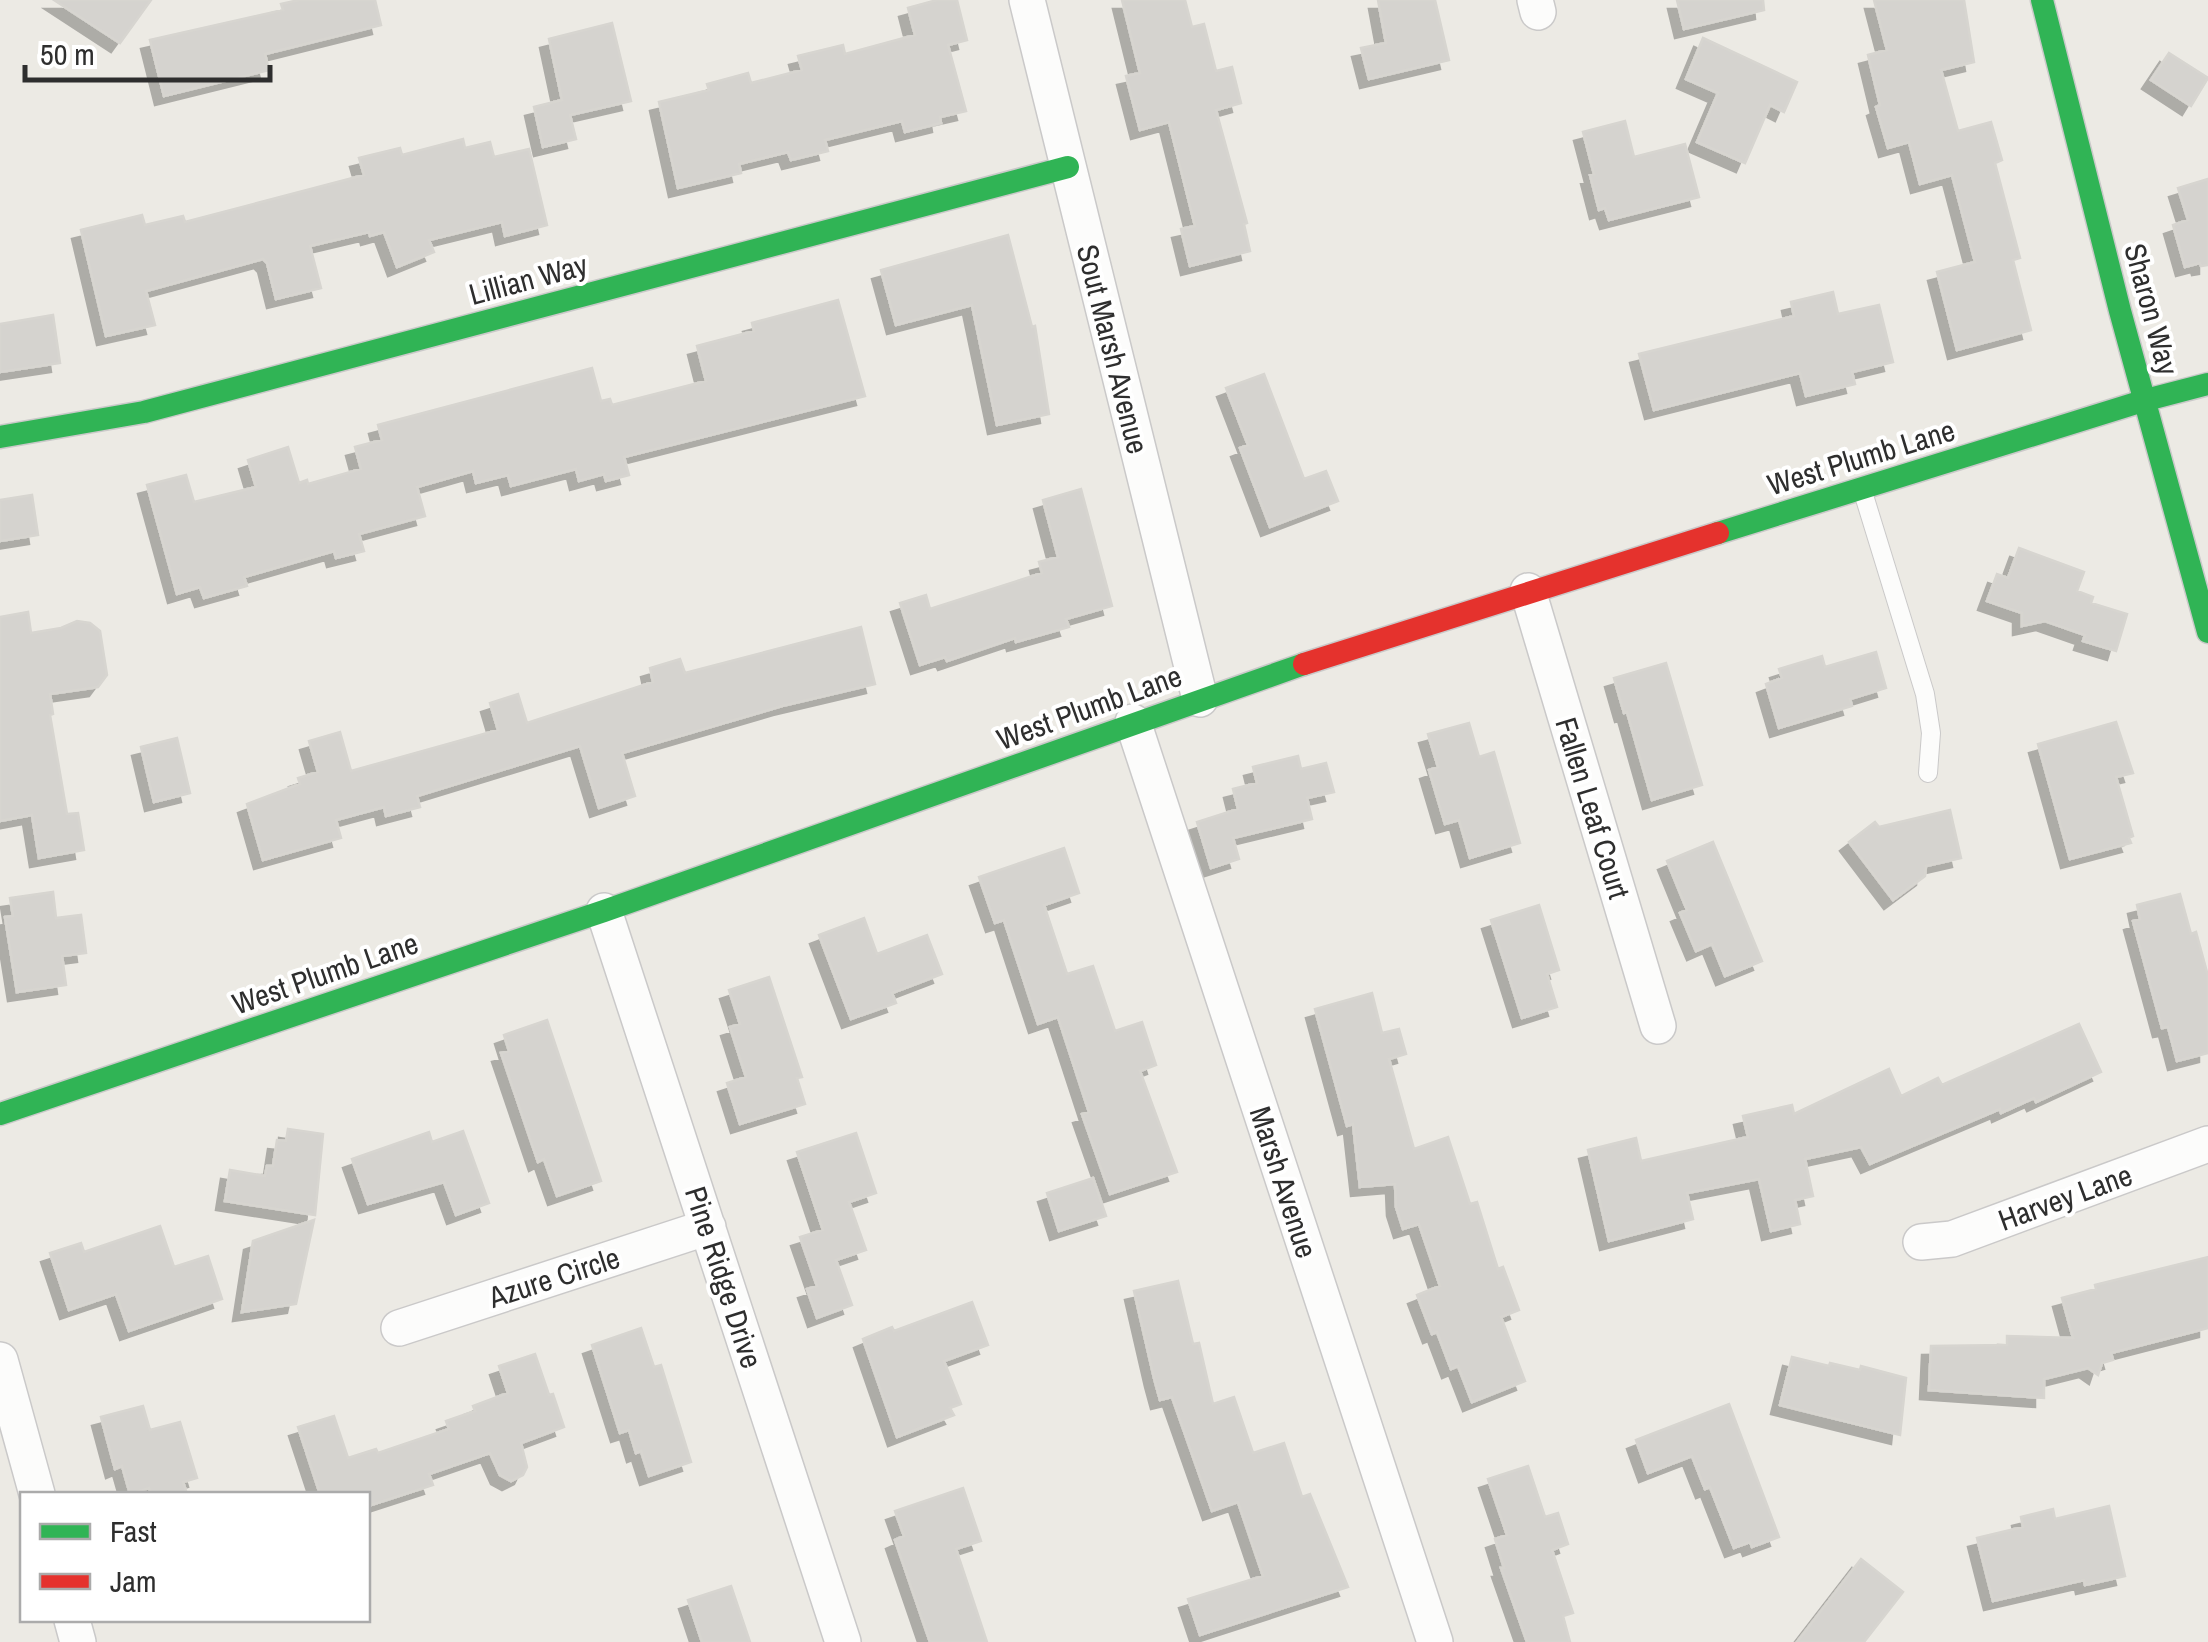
<svg xmlns="http://www.w3.org/2000/svg" width="2208" height="1642" font-family="'Archivo Narrow',sans-serif">
<style>
.building{fill:#d5d3cf;stroke:#d7d5d0;stroke-width:2.5;filter:url(#shadow)}
.lines{fill:none;stroke-linecap:round;stroke-linejoin:round}
.lane-casing{stroke:#cac9c9;stroke-width:20}
.street-casing{stroke:#cac9c9;stroke-width:38}
.fast-casing{stroke:#cac9c9;stroke-width:25}
.jam-casing{stroke:#cac9c9;stroke-width:25}
.lane{stroke:#fcfcfb;stroke-width:18}
.street{stroke:#fcfcfb;stroke-width:35}
.fast{stroke:#30b455;stroke-width:22}
.jam{stroke:#e5322d;stroke-width:22}
.labels{text-anchor:middle;dominant-baseline:central;stroke-width:8;stroke-linejoin:round;paint-order:stroke}
.street-label{font-size:30px;fill:#2e2e2e;stroke:#fff}
</style>
<defs>
<filter id="shadow"><feDropShadow dx="-9" dy="9" stdDeviation="0" flood-color="#0004"/></filter>
</defs>
<rect width="100%" height="100%" fill="#eceae4"/>
<!-- building -->
<path class="building" d="M54,0H151L120,43Z
M299,0H375L381,25L265,54L269,70L164,96L150,40L283,10L281,4Z
M937,0H957L967,40L948,45L966,111L940,117L941,123L905,132L902,121L825,140L828,151L791,160L788,152L739,164L741,173L678,188L659,102L709,90L707,84L748,73L751,83L802,70L798,56L843,45L845,54L915,35L908,8Z
M1122,0H1185L1192,27L1204,24L1216,71L1232,67L1241,103L1216,110L1247,223L1244,224L1250,251L1190,266L1181,229L1195,226L1169,122L1140,130L1126,76L1140,73Z
M1378,0H1435L1449,60L1369,79L1361,48L1386,43Z
M1677,0H1763L1764,10L1684,29Z
M1874,0H1964L1974,62L1941,70L1958,131L1991,122L2002,160L1995,163L2020,258L2013,260L2031,330L1957,350L1937,272L1975,262L1952,175L1920,184L1909,142L1888,148L1876,107L1880,105L1868,55L1887,50Z
M612,23L631,101L570,115L576,139L543,147L534,107L562,100L549,39Z
M1703,38L1797,82L1784,112L1770,105L1745,163L1697,142L1718,93L1686,79Z
M2169,53L2208,78L2191,106L2151,80Z
M1625,121L1634,157L1685,144L1699,197L1609,220L1605,208L1599,210L1590,175L1594,174L1583,132Z
M463,139L465,148L490,142L494,157L529,149L547,225L505,236L502,222L429,240L434,252L397,267L384,232L370,236L369,232L310,246L321,288L276,299L267,263L263,259L146,291L155,325L106,336L81,230L142,215L145,225L183,216L185,222L364,175L359,158L400,148L402,155Z
M2208,179V265L2201,266L2200,263L2185,267L2173,225L2188,220L2178,188Z
M1008,235L1032,327L1035,326L1049,414L997,425L972,305L896,325L881,270Z
M1833,292L1838,314L1879,305L1893,362L1852,372L1855,384L1806,396L1800,373L1654,410L1639,354L1794,316L1791,302Z
M838,300L865,396L624,457L629,475L606,481L604,474L579,481L576,469L511,486L508,475L476,483L473,471L417,487L425,516L359,534L364,551L336,558L334,551L244,577L247,586L204,598L200,587L177,594L147,485L186,475L194,502L256,487L248,460L288,447L299,483L307,480L308,484L361,469L355,447L382,440L378,425L592,368L601,401L610,399L612,405L706,381L697,346L754,331L752,323Z
M53,315L60,363L0,372V324Z
M1264,374L1304,479L1326,471L1338,501L1270,527L1240,448L1248,445L1226,388Z
M1081,489L1112,606L1066,619L1069,627L1016,642L1015,638L947,661L945,657L920,665L900,603L926,595L930,609L1042,573L1039,562L1058,557L1043,500Z
M32,495L38,535L0,541V500Z
M2019,548L2084,572L2077,591L2093,597L2091,603L2127,614L2116,651L2083,641L2085,635L2045,621L2022,626V613L1987,601L1997,574L2008,578Z
M28,612L31,633L61,628L77,621L90,623L100,631L107,675L98,687L50,694L53,714L50,715L67,814L78,813L84,850L39,858L32,815L0,821V617Z
M861,627L875,684L782,706L622,753L635,796L599,808L580,746L417,796L420,807L386,816L384,807L336,820L341,838L263,860L247,804L300,784L298,778L318,772L309,741L340,732L351,771L498,730L490,703L518,694L527,723L653,682L650,668L680,659L685,673Z
M1876,652L1886,688L1850,699L1852,706L1779,728L1766,684L1782,678L1779,669L1822,656L1825,667Z
M1666,663L1702,785L1652,800L1627,712L1624,713L1614,678Z
M2116,722L2133,773L2116,777L2133,836L2129,838L2131,843L2070,859L2038,744Z
M1469,723L1479,757L1494,752L1520,843L1470,858L1459,820L1445,824L1429,770L1438,767L1428,734Z
M177,738L190,793L154,802L141,747Z
M1298,756L1301,769L1326,763L1334,792L1307,798L1312,819L1233,838L1239,859L1211,868L1197,822L1238,809L1233,789L1257,783L1253,767Z
M1950,810L1961,858L1926,866L1925,876L1893,900L1849,842L1875,822L1879,827Z
M1713,842L1762,961L1725,976L1712,944L1696,951L1680,913L1687,910L1667,861Z
M1064,848L1079,893L1044,905L1067,974L1093,966L1115,1031L1142,1022L1156,1065L1140,1071L1177,1172L1110,1194L1082,1114L1089,1112L1058,1017L1038,1024L1004,920L995,923L979,877Z
M53,892L56,918L81,915L86,953L62,956L66,985L17,992L5,917L13,916L10,898Z
M2180,894L2191,934L2196,932L2208,976V1053L2177,1061L2168,1027L2162,1028L2133,921L2140,919L2137,905Z
M1539,905L1559,970L1547,974L1557,1007L1522,1018L1491,920Z
M864,918L877,954L927,935L942,974L892,993L896,1003L851,1019L819,935Z
M769,977L802,1077L797,1078L805,1104L740,1124L727,1083L746,1077L730,1027L740,1024L729,990Z
M1372,993L1382,1033L1399,1029L1406,1054L1389,1059L1414,1149L1448,1137L1470,1204L1477,1202L1498,1269L1503,1267L1519,1310L1501,1317L1525,1381L1472,1402L1458,1366L1451,1369L1437,1332L1432,1334L1417,1295L1440,1286L1419,1224L1403,1229L1396,1207L1395,1184L1360,1187L1353,1124L1347,1126L1315,1009Z
M547,1020L601,1181L557,1196L544,1159L538,1162L501,1053L509,1051L504,1035Z
M2079,1024L2101,1072L2036,1102L2034,1098L2001,1113L2000,1109L1870,1164L1861,1147L1805,1159L1813,1196L1795,1200L1800,1224L1771,1231L1759,1179L1687,1193L1693,1219L1609,1241L1588,1150L1636,1138L1641,1161L1748,1137L1743,1116L1792,1105L1794,1114L1889,1069L1901,1096L1938,1078L1942,1085Z
M288,1129L323,1134L315,1215L225,1201L230,1170L265,1176L267,1166H273L277,1140L286,1141Z
M463,1131L489,1203L456,1215L444,1182L368,1204L352,1159L429,1132L432,1142Z
M856,1133L876,1193L849,1202L866,1250L836,1260L852,1305L817,1318L807,1289L817,1286L800,1237L823,1230L797,1152Z
M1093,1178L1106,1216L1059,1231L1047,1193Z
M314,1220L296,1304L242,1312L253,1241Z
M160,1226L174,1267L208,1256L222,1299L129,1331L116,1294L69,1310L50,1253L81,1243L84,1252Z
M2208,1257V1328L2111,1353L2113,1360L2102,1363L2098,1375L2088,1368L2044,1379V1398L1929,1390L1931,1346L2007,1345V1336L2073,1338L2062,1298L2096,1289L2095,1285Z
M1178,1281L1193,1344L1199,1343L1213,1404L1234,1397L1253,1453L1284,1443L1302,1497L1310,1494L1348,1587L1200,1635L1188,1599L1263,1576L1238,1502L1212,1511L1172,1397L1160,1400L1154,1378L1134,1291Z
M972,1302L988,1345L944,1361L961,1404L950,1408L954,1415L897,1437L863,1339L892,1327L894,1331Z
M641,1328L654,1367L661,1365L691,1462L649,1476L641,1451L636,1453L629,1430L620,1433L592,1345Z
M535,1354L549,1395L553,1394L564,1427L521,1443L527,1467L523,1475L511,1481L500,1475L490,1453L429,1474L433,1485L368,1506V1494H320L298,1427L334,1416L348,1458L376,1449L378,1453L449,1429L446,1421L475,1411L473,1406L508,1393L499,1366Z
M1792,1357L1829,1366L1830,1363L1860,1370L1861,1366L1906,1378L1900,1435L1780,1405Z
M1729,1404L1779,1537L1752,1547L1750,1542L1734,1548L1710,1487L1705,1489L1692,1456L1648,1473L1636,1440Z
M143,1406L150,1430L180,1422L197,1478L183,1482L187,1494H151L149,1488L130,1494L122,1466L115,1469L101,1417Z
M1528,1466L1545,1517L1558,1513L1568,1544L1552,1550L1573,1613L1563,1616L1570,1642H1527L1501,1568H1504L1495,1539L1507,1535L1488,1479Z
M963,1488L981,1541L956,1549L987,1642H930L895,1540L904,1536L895,1511Z
M2109,1506L2125,1576L2085,1585L2084,1580L1993,1601L1977,1538L2023,1527L2021,1517L2053,1509L2055,1519Z
M1861,1559L1903,1592L1864,1642H1797Z
M731,1586L750,1642H702L688,1600Z"/>
<g class="lines">
<defs>
<path id="lane" d="M1862,489L1925,694L1931,733L1928,773"/>
<path id="street" d="M1027,0L1200,699
M1535,0L1538,12
M1528,591L1658,1026
M1133,722L1435,1642
M604,911L843,1642
M1921,1242L1952,1239L2208,1144
M399,1328L708,1227
M0,1360L37,1494
M72,1620L78,1642"/>
<path id="fast" d="M2042,0L2120,311L2208,632
M0,437L144,412L1068,167
M1718,533L2146,400L2208,384
M0,1114L604,911L1304,664"/>
<path id="jam" d="M1304,664L1718,533"/>
</defs>
<!-- lane casing -->
<use href="#lane" class="lane-casing"/>
<!-- street casing -->
<use href="#street" class="street-casing"/>
<!-- fast casing -->
<use href="#fast" class="fast-casing"/>
<!-- jam casing -->
<use href="#jam" class="jam-casing"/>
<!-- lane -->
<use href="#lane" class="lane"/>
<!-- street -->
<use href="#street" class="street"/>
<!-- fast -->
<use href="#fast" class="fast"/>
<!-- jam -->
<use href="#jam" class="jam"/>
</g>
<g class="labels">
<!-- street labels -->
<g class="street-label">
<text transform="translate(528 279) rotate(-15)">Lillian Way</text>
<text transform="translate(2152 309) rotate(75)">Sharon Way</text>
<text transform="translate(1113 349) rotate(76)">Sout Marsh Avenue</text>
<text transform="translate(1861 457) rotate(-17)">West Plumb Lane</text>
<text transform="translate(1089 707) rotate(-20)">West Plumb Lane</text>
<text transform="translate(1593 808) rotate(73)">Fallen Leaf Court</text>
<text transform="translate(325 973) rotate(-19)">West Plumb Lane</text>
<text transform="translate(1284 1182) rotate(72)">Marsh Avenue</text>
<text transform="translate(2065 1197) rotate(-20)">Harvey Lane</text>
<text transform="translate(554 1277) rotate(-18)">Azure Circle</text>
<text transform="translate(724 1277) rotate(72)">Pine Ridge Drive</text>
</g>
</g>
<!-- legend -->
<rect x="20" y="1492" width="350" height="130" fill="#ffffff" stroke="#ababab" stroke-width="2.5"/>
<rect x="40" y="1524" width="50" height="15" fill="#30b455" stroke="#ababab" stroke-width="2.5"/>
<text x="110" y="1542" font-size="30" fill="#2e2e2e">Fast</text>
<rect x="40" y="1574" width="50" height="15" fill="#e5322d" stroke="#ababab" stroke-width="2.5"/>
<text x="110" y="1592" font-size="30" fill="#2e2e2e">Jam</text>
<!-- scale -->
<path d="M25 65v15h245v-15" fill="none" stroke="#2e2e2e" stroke-width="5"/>
<text x="40" y="65" font-size="30" fill="#2e2e2e" stroke="#ffffff" stroke-width="8" paint-order="stroke">50 m</text>
</svg>
